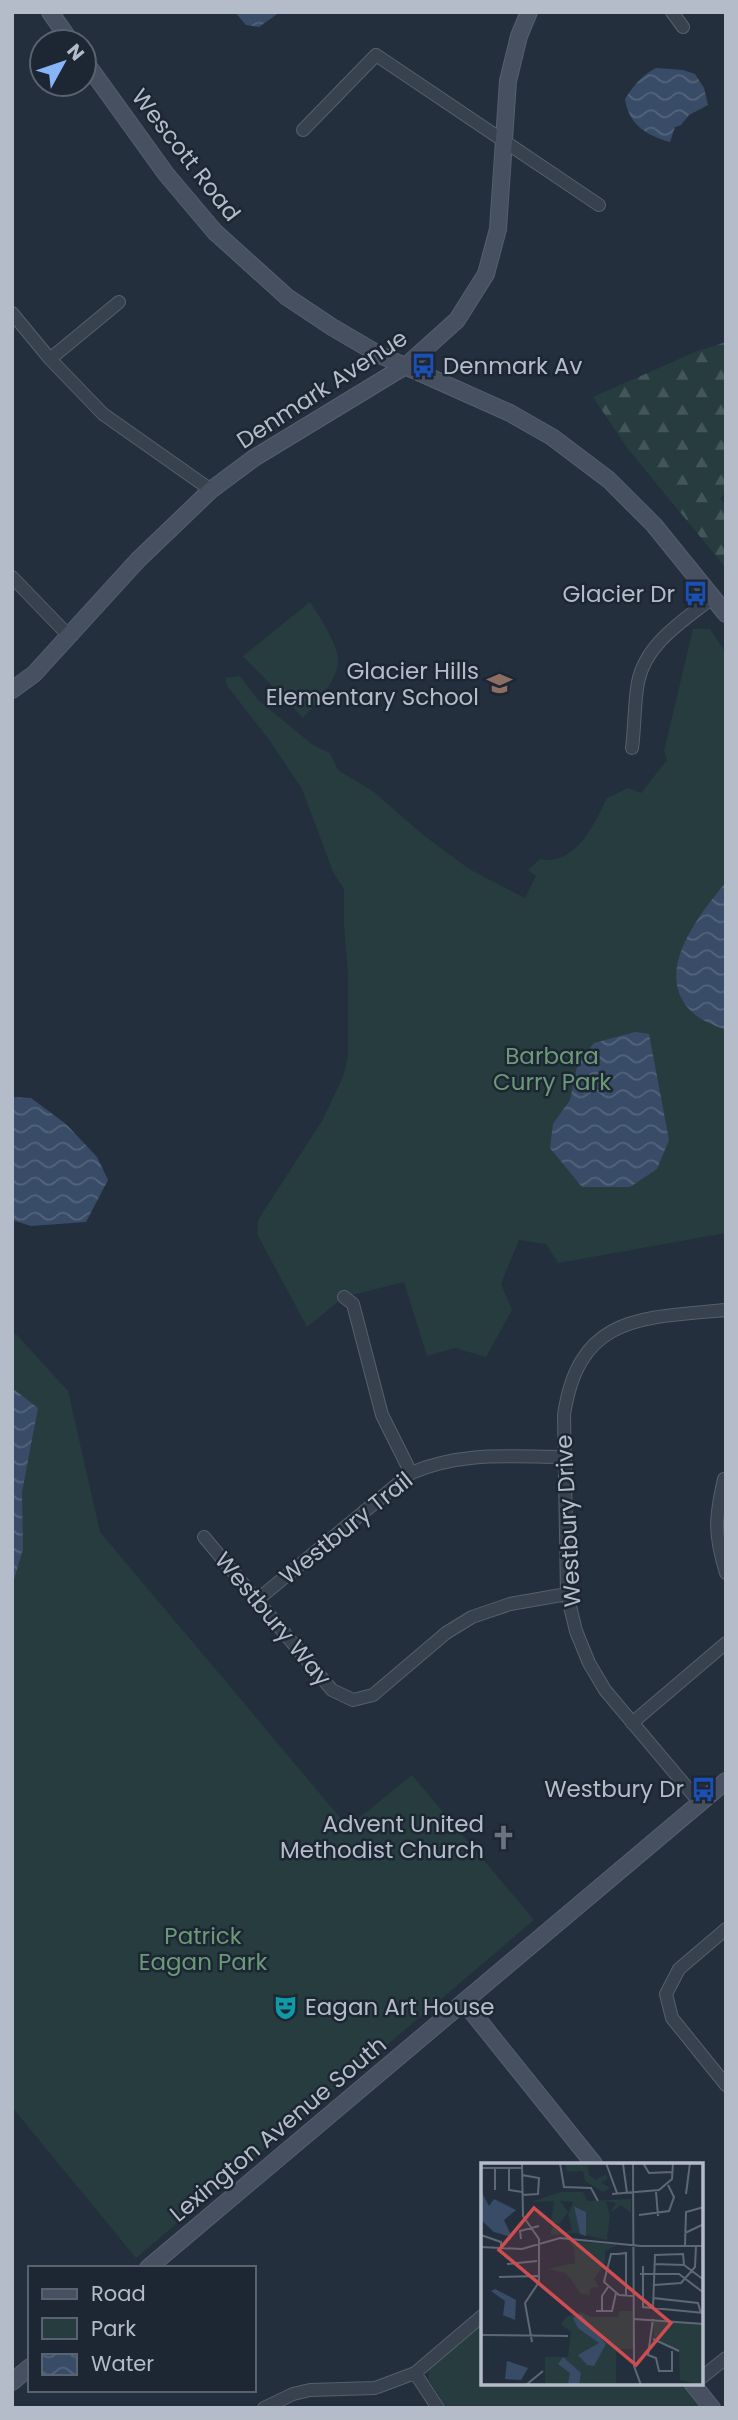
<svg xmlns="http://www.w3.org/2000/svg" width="738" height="2420" font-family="Poppins,sans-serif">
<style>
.forest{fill:url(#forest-firs)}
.park{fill:#263c3f}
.water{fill:url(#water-waves)}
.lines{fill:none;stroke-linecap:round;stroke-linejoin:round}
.street-casing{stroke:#565f6c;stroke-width:14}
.secondary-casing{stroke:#565f6c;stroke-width:18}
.street{stroke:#38414e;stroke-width:12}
.secondary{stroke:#465061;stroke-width:16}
.labels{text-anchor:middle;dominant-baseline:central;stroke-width:5;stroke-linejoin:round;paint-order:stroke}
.street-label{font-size:23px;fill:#b4bcc9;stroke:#1d2633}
.poi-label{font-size:23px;fill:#b4bcc9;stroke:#1d2633;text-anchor:end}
.park-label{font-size:23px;fill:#6b9a76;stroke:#1d2633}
.inset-road{fill:none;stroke:#5e6776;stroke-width:2}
.view{fill:#ce4d50;fill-opacity:0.15;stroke:#ce4d50;stroke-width:3.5}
.inset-edge{fill:none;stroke:#b4bcc9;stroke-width:3.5}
</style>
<defs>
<pattern id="forest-firs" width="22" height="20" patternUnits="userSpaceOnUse" patternTransform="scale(1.75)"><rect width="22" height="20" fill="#263c3f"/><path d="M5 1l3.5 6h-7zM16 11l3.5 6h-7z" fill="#435659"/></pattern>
<pattern id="water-waves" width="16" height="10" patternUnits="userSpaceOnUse" patternTransform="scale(1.75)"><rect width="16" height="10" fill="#394c67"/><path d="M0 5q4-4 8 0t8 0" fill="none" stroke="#53647b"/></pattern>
</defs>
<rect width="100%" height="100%" fill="#242f3e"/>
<!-- forest -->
<path class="forest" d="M726,342V491L720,499L726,505V568L628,449L593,397L695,352Z"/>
<!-- park -->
<path class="park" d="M310,602C319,616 339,645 338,662C337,681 315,705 303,718L243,656Z
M693,629H710L726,653V1233L558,1263L546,1244L519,1240L501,1284L512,1310L486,1357L455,1348L427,1356L404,1282L344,1297L307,1327L257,1234L258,1220L322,1121L343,1077L348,1056V974L344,926V889L333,872L302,789L270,741L228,687L225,678L240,676L258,700L313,745L330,753L338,770L374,792L422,834L469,869L525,898L536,876L528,870L540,859C575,867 595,823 607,798L628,788L641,793L667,760L664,751Z
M12,1333L17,1335L68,1391L100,1532L348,1827L412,1775L534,1920L136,2258L12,2107Z
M482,2323V2383H686L705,2408H447L429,2380V2370Z"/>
<!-- water -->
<path class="water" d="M235,12H280L259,27L246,25Z
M656,68L683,70L695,74L704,88L708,105L689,115L681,125L675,127L670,142C646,135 629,125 625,99C634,85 641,76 656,68Z
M726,882V1030C714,1025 701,1021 692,1012C651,973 700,914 726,882Z
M635,1032L649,1034L669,1140L657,1169L630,1187H582L550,1148L553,1124L570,1100L578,1062L594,1043Z
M12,1097L31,1098L66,1124L97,1157L108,1180L86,1222L31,1226L12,1220Z
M12,1388L38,1408L22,1492L23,1549L12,1587Z"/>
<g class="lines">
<defs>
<path id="street" d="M672,12L683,27
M303,130L376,55L599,205
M12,313L50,359L103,414L211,490
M50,359L119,302
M12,577L69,636
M632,748C635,726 634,704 638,682C646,643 683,621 712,598
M344,1297L353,1304L382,1415L411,1473
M724,1479C715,1518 714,1534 726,1573
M204,1537L332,1690L353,1700L373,1695L446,1633L472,1617L510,1604L567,1594
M257,1600L411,1473C461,1451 511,1457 564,1457
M632,1723L726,1643
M700,1803L605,1690L589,1663L576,1631L567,1594L564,1415C579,1314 642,1318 726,1310
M726,1929L679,1969L666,1994L672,2018L726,2085
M415,2373L438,2408
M701,2378L726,2358
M264,2408L293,2394L310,2390L375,2388L415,2373L482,2316"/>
<path id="secondary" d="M50,12L71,42
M84,60L166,174L215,232L287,297L332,327L378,354L510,413L552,437L609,480L654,525L726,614
M12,690L34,674L138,560L211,490L254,458L407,365L457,320L486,274L498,229L508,81L519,36L529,12
M464,2002L594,2164
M148,2268L726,1781
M12,2382L30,2367
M692,2383L712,2408"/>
</defs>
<!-- street casing -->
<use href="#street" class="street-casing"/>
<!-- secondary casing -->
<use href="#secondary" class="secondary-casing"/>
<!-- street -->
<use href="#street" class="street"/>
<!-- secondary -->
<use href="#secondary" class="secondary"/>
</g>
<!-- icons -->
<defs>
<symbol id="bus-bare" viewBox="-9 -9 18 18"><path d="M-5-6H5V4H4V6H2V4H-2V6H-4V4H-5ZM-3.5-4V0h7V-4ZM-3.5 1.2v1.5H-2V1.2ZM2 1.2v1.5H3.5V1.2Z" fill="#1a4fb4" stroke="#1d2633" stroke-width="2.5" paint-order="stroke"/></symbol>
<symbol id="school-bare" viewBox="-9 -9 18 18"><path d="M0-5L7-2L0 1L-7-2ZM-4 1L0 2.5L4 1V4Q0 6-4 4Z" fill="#8d6e63" stroke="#1d2633" stroke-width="2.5" paint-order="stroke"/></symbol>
<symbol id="church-bare" viewBox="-9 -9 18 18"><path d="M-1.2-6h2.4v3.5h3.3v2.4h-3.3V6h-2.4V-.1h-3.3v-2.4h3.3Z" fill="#6b7280" stroke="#1d2633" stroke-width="2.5" paint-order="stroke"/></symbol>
<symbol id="theatre-bare" viewBox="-9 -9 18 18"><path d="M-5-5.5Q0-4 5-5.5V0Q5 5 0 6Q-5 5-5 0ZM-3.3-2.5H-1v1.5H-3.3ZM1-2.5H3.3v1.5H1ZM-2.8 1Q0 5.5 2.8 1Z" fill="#0f9aa8" stroke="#1d2633" stroke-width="2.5" paint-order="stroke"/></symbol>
</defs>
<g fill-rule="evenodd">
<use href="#bus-bare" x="406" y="348" width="35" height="35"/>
<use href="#bus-bare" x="678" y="576" width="35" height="35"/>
<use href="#school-bare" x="482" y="666" width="35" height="35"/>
<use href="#bus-bare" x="686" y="1772" width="35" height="35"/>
<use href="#church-bare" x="486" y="1820" width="35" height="35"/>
<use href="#theatre-bare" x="268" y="1990" width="35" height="35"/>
</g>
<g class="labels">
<!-- street labels -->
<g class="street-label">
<text transform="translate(186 155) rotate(52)">Wescott Road</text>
<text transform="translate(322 389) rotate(-33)">Denmark Avenue</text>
<text transform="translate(568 1521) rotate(-93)">Westbury Drive</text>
<text transform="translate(346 1528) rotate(-39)">Westbury Trail</text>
<text transform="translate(273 1619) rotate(50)">Westbury Way</text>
<text transform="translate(278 2129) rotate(-40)">Lexington Avenue South</text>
</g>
<!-- poi labels -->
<g class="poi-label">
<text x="443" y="366" text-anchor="start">Denmark Av</text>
<text x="675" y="594">Glacier Dr</text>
<text x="479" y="671">Glacier Hills<tspan x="479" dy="26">Elementary School</tspan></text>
<text x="684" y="1789">Westbury Dr</text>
<text x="484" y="1824">Advent United<tspan x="484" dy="26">Methodist Church</tspan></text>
<text x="305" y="2007" text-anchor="start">Eagan Art House</text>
</g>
<!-- park labels -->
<g class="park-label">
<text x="552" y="1056">Barbara<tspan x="552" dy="26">Curry Park</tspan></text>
<text x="203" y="1936">Patrick<tspan x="203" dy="26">Eagan Park</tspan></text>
</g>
</g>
<!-- overview -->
<g transform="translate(481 2163)">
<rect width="222" height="222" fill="#242f3e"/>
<path d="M84,0L107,3L108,12L115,17L125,11L126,17L120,19L129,25L122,29L104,18L102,8L86,9ZM80,29H102L106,38L150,36V50L140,42L129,50L135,40L125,38L129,53L126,77L94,70L69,72L72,62H79L81,70L91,67L87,51L92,39L79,38L87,49L78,61L70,59L73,38L50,39ZM94,42L105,49V73L99,71Z" fill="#263c3f" fill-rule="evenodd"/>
<path d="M87,78L136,82L124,88V101L113,116L118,124L110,125L108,132L100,131L85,110L67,106L94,100L93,85ZM138,148H152V186H135V222H64V194H87L90,169L80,161L85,154L100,149L110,154H137ZM172,158L222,161V218L217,221L222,222L199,217L198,188L173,175Z" fill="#263c3f"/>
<path d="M0,28L8,43L13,36L35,47L23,57L31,74L13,69L0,57ZM93,43L105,49V73L99,71ZM14,126L35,137L34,157L22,152L24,138L10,128ZM100,151L125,181L113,203L106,202L97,192L118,180L97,165L92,155ZM82,194L100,210L98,222L87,221L89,210L77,201ZM26,198L47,205L40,217L24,216Z" fill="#394c67"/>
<path class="inset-road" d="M41,0L42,53L58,76V119L44,140L51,179M79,0L83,24L110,25L117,38M125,0L142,1L146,30M125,0L136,30M152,0L153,203L160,222M162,0L168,10L192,9M0,5H41M14,5V27M28,5V27L41,29M41,12L58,15L57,31L41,32M175,29L177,53M131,31L178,27L191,16L192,0M205,31L209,0M158,52L188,48L193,34L187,22M204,70L223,61M0,72L20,79V85M40,76L39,68L58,63M204,83L205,49L223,44M0,84L41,86L79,75L160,83H223M137,91H130L123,119L138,132L153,133M137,91L145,90V133M26,101L56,98M173,101L203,102L223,117M162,103V144L223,150M159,111H198L223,130M18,114L57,113M173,122L200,120L214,104L215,83M172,135L217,140L220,150M172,145L174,92L202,91L203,102M115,148H131L135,130M121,148V133L127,124M153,156L223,161M172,156L167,192L175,195L178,208H191V188M0,172L87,173M172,176L198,188M45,222L62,208"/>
<path class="view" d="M53,45L190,160L155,202L18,87Z"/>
<rect width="222" height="222" class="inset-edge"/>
</g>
<!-- border -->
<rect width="738" height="2420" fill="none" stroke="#b4bcc9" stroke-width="28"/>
<!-- legend -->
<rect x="28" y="2266" width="228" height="126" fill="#1d2633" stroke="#59626f" stroke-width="2"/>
<rect x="42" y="2289" width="35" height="10" fill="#465061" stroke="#59626f" stroke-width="2"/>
<text x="91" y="2301" font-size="21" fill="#b4bcc9">Road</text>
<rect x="42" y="2318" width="35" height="21" fill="#263c3f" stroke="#59626f" stroke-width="2"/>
<text x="91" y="2336" font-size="21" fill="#b4bcc9">Park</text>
<rect x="42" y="2354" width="35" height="21" fill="url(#water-waves)" stroke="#59626f" stroke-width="2"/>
<text x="91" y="2371" font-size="21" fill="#b4bcc9">Water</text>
<!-- north arrow -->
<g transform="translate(63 63) rotate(50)"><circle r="33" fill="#1d2633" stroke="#59626f" stroke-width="2"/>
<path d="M0-5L12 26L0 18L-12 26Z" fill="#8ab4f8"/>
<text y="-10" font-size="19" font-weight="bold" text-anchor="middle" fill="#b4bcc9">N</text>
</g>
</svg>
